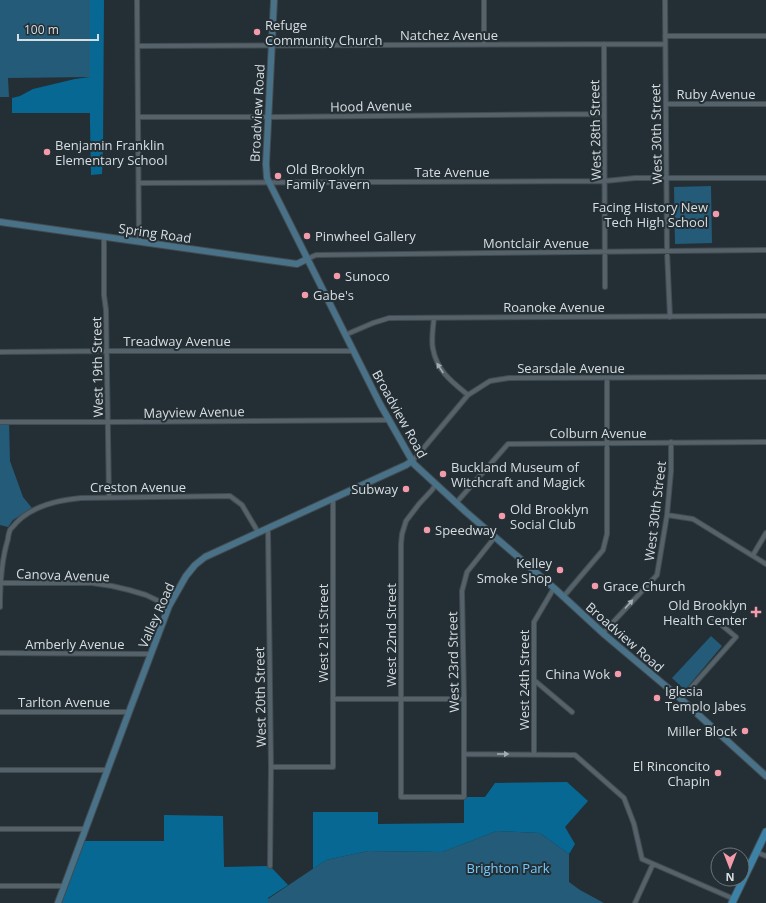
<svg xmlns="http://www.w3.org/2000/svg" width="766" height="903" font-family="'Open Sans',sans-serif">
<style>
.green{fill:#245b79}
.forest{fill:#076894}
.lines{fill:none;stroke-linecap:round;stroke-linejoin:round}
.street-casing{stroke:#424b50;stroke-width:6}
.secondary-casing{stroke:#424b50;stroke-width:8}
.primary-casing{stroke:#424b50;stroke-width:9}
.street{stroke:#566269;stroke-width:4}
.secondary{stroke:#497288;stroke-width:6}
.primary{stroke:#3c82a7;stroke-width:7}
.oneway{fill:#a3acb2}
.poi-dot{fill:#f39aab;stroke:#242f35;stroke-width:1.5}
.labels{text-anchor:middle;dominant-baseline:central;stroke-width:4;stroke-linejoin:round;paint-order:stroke}
.poi-label{font-size:13px;fill:#d7dee2;stroke:#242f35;text-anchor:start}
.street-label{font-size:13px;fill:#d7dee2;stroke:#242f35}
.park-label{font-size:13px;fill:#77cafc;stroke:#242f35}
</style>
<rect width="100%" height="100%" fill="#242f35"/>
<!-- green -->
<path class="green" d="M0,0H90V77L8,78L9,97H0Z
M711,186L712,243L675,244L674,187Z
M0,422H9L10,461L23,497L32,508L13,520L8,527L0,525Z
M711,636L722,646L685,690L672,678Z
M497,831L540,833L569,854V882L580,890L604,903H268V899L326,860L368,851L442,852Z"/>
<!-- forest -->
<path class="forest" d="M90,0H104L103,150L102,174L91,175L90,122V113H12V98L20,96L33,89L75,79L90,77Z
M567,782L588,801L565,827L575,844L569,854L540,833L497,831L442,852L368,851L326,860L313,869V812H378V824L464,823V797H485L495,783Z
M164,815L223,816L224,867L270,866L288,885L268,898V903H58L81,841H164Z"/>
<g class="lines">
<defs>
<path id="street" d="M137,0L139,242
M484,0V44
M665,0L667,251L670,317
M665,36H766
M604,44L605,287
M138,46L665,44
M666,104H766
M138,117H274L604,114
M139,183L605,181L635,178H766
M104,237V295L106,310L109,497
M307,259L316,255L766,250
M434,318C433,327 431,341 433,349C437,371 452,382 468,395
M345,335L373,323L389,318L766,316
M0,352L107,351H353
M0,422H112L389,420
M412,461L417,456L468,395L490,381L509,378L766,377
M436,484L432,490L419,504L406,521L402,534L401,544V797H464V699L462,591L467,572L495,537
M456,503L508,444L766,442
M667,515L693,519L766,564
M268,528L271,767L270,866
M753,555L766,533
M0,583H92L112,586L129,590L146,595L169,606
M564,596L603,550L607,534V378
M0,607C0,585 1,561 8,539C8,537 9,533 10,530C11,528 14,526 16,523C32,506 59,500 81,498L230,496L242,505L258,532
M603,633L657,575L667,515L671,471V442
M0,653L151,654
M534,680L572,712
M333,699H464
M681,699L736,637L712,617
M0,712H129
M464,754L575,755L624,798L634,824L642,859L734,899
M534,754V622L554,588
M271,767H333V498
M0,770H107
M0,829H85
M756,852L766,856
M0,886H64
M635,903L653,864"/>
<path id="secondary" d="M274,0L266,164L267,178L380,404L414,464L466,512L554,588L605,635L681,699L766,776
M0,222L297,264L307,259
M58,903L129,712L169,606L186,576L195,565L205,557L406,465L412,461"/>
<path id="primary" d="M732,903L766,832"/>
</defs>
<!-- street casing -->
<use href="#street" class="street-casing"/>
<!-- secondary casing -->
<use href="#secondary" class="secondary-casing"/>
<!-- primary casing -->
<use href="#primary" class="primary-casing"/>
<!-- street -->
<use href="#street" class="street"/>
<!-- secondary -->
<use href="#secondary" class="secondary"/>
<!-- primary -->
<use href="#primary" class="primary"/>
</g>
<!-- one-way arrows -->
<defs><path id="oneway-solid" d="M-6-.8H1V-3.2L6.5 0L1 3.2V.8H-6Z"/></defs>
<g class="oneway">
<use href="#oneway-solid" transform="translate(440 368) rotate(-123)"/>
<use href="#oneway-solid" transform="translate(629 604) rotate(-48)"/>
<use href="#oneway-solid" transform="translate(503 754)"/>
</g>
<!-- markers -->
<g class="poi-dot">
<circle cx="257" cy="32" r="4"/>
<circle cx="47" cy="152" r="4"/>
<circle cx="278" cy="176" r="4"/>
<circle cx="716" cy="214" r="4"/>
<circle cx="307" cy="236" r="4"/>
<circle cx="337" cy="276" r="4"/>
<circle cx="305" cy="295" r="4"/>
<circle cx="443" cy="474" r="4"/>
<circle cx="406" cy="489" r="4"/>
<circle cx="502" cy="516" r="4"/>
<circle cx="427" cy="530" r="4"/>
<circle cx="560" cy="570" r="4"/>
<circle cx="595" cy="586" r="4"/>
<path d="M754 606h4v4h4v4h-4v4h-4v-4h-4v-4h4z"/>
<circle cx="618" cy="674" r="4"/>
<circle cx="657" cy="698" r="4"/>
<circle cx="745" cy="731" r="4"/>
<circle cx="718" cy="773" r="4"/>
</g>
<g class="labels">
<!-- poi labels -->
<g class="poi-label">
<text x="265" y="25">Refuge<tspan x="265" dy="15">Community Church</tspan></text>
<text x="55" y="145">Benjamin Franklin<tspan x="55" dy="15">Elementary School</tspan></text>
<text x="286" y="169">Old Brooklyn<tspan x="286" dy="15">Family Tavern</tspan></text>
<text x="708" y="207" text-anchor="end">Facing History New<tspan x="708" dy="15">Tech High School</tspan></text>
<text x="315" y="236">Pinwheel Gallery</text>
<text x="345" y="276">Sunoco</text>
<text x="313" y="295">Gabe's</text>
<text x="451" y="467">Buckland Museum of<tspan x="451" dy="15">Witchcraft and Magick</tspan></text>
<text x="398" y="489" text-anchor="end">Subway</text>
<text x="510" y="509">Old Brooklyn<tspan x="510" dy="15">Social Club</tspan></text>
<text x="435" y="530">Speedway</text>
<text x="552" y="563" text-anchor="end">Kelley<tspan x="552" dy="15">Smoke Shop</tspan></text>
<text x="603" y="586">Grace Church</text>
<text x="747" y="605" text-anchor="end">Old Brooklyn<tspan x="747" dy="15">Health Center</tspan></text>
<text x="610" y="674" text-anchor="end">China Wok</text>
<text x="665" y="691">Iglesia<tspan x="665" dy="15">Templo Jabes</tspan></text>
<text x="737" y="731" text-anchor="end">Miller Block</text>
<text x="710" y="766" text-anchor="end">El Rinconcito<tspan x="710" dy="15">Chapin</tspan></text>
</g>
<!-- street labels -->
<g class="street-label">
<text x="449" y="35">Natchez Avenue</text>
<text x="716" y="94">Ruby Avenue</text>
<text transform="translate(371 106) rotate(-1)">Hood Avenue</text>
<text transform="translate(257 113) rotate(-87)">Broadview Road</text>
<text transform="translate(595 130) rotate(-91)">West 28th Street</text>
<text transform="translate(656 134) rotate(-91)">West 30th Street</text>
<text x="452" y="172">Tate Avenue</text>
<text transform="translate(155 233) rotate(8)">Spring Road</text>
<text x="536" y="243">Montclair Avenue</text>
<text x="554" y="307">Roanoke Avenue</text>
<text x="177" y="341">Treadway Avenue</text>
<text transform="translate(97 367) rotate(-91)">West 19th Street</text>
<text x="571" y="368">Searsdale Avenue</text>
<text transform="translate(194 412) rotate(-1)">Mayview Avenue</text>
<text transform="translate(400 414) rotate(61)">Broadview Road</text>
<text x="598" y="433">Colburn Avenue</text>
<text x="138" y="487">Creston Avenue</text>
<text transform="translate(655 511) rotate(-83)">West 30th Street</text>
<text transform="translate(63 575) rotate(2)">Canova Avenue</text>
<text transform="translate(156 615) rotate(-66)">Valley Road</text>
<text transform="translate(323 633) rotate(-90)">West 21st Street</text>
<text transform="translate(391 635) rotate(-90)">West 22nd Street</text>
<text transform="translate(625 637) rotate(41)">Broadview Road</text>
<text x="75" y="644">Amberly Avenue</text>
<text transform="translate(453 662) rotate(-91)">West 23rd Street</text>
<text transform="translate(524 680) rotate(-90)">West 24th Street</text>
<text transform="translate(260 697) rotate(-91)">West 20th Street</text>
<text x="64" y="702">Tarlton Avenue</text>
</g>
<!-- park labels -->
<g class="park-label">
<text x="508" y="868">Brighton Park</text>
</g>
</g>
<!-- north arrow -->
<g transform="translate(730 867) rotate(180)"><circle r="19" fill="#242f35" stroke="#6c757a"/>
<path d="M0-3L7 15L0 10L-7 15Z" fill="#f39aab"/>
<text y="-6" font-size="11" font-weight="bold" text-anchor="middle" fill="#d7dee2">N</text>
</g>
<!-- scale -->
<path d="M18 34v6h80v-6" fill="none" stroke="#d7dee2" stroke-width="2"/>
<text x="24" y="34" font-size="12" fill="#d7dee2" stroke="#242f35" stroke-width="3" paint-order="stroke">100 m</text>
</svg>
